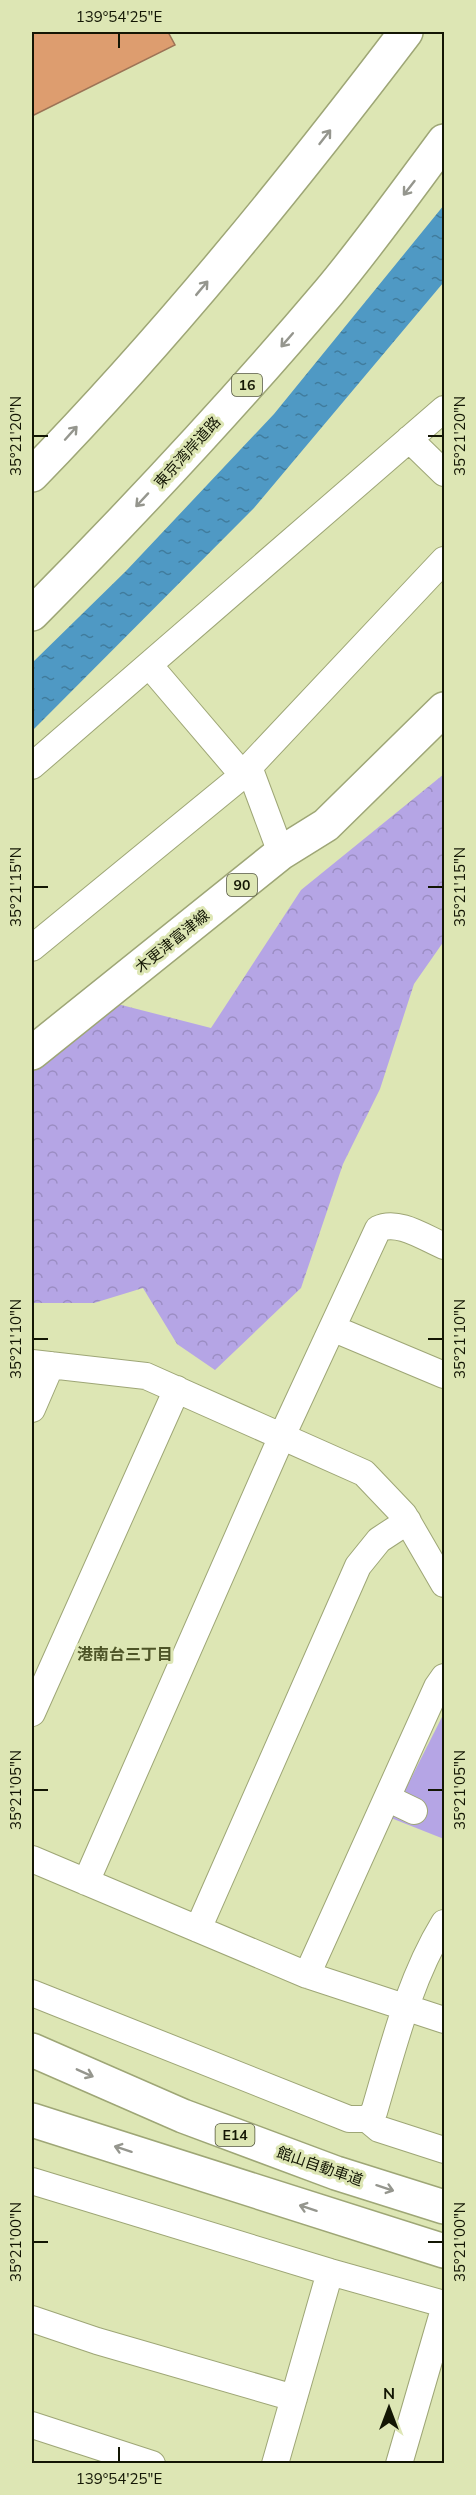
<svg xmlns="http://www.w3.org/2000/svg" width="476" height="2495" font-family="Mulish,'Noto Sans JP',sans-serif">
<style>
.forest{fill:url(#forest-crowns)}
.park{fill:#b5a5e5}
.water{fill:url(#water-ripples)}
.building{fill:#dd9d6f;stroke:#9c7356;stroke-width:1.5}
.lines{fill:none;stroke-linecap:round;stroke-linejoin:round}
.minor-casing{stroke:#9ea676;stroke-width:28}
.major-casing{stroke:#9ea676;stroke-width:36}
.highway-casing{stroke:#9ea676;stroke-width:36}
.minor{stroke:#fff;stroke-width:26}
.major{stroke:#fff;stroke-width:33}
.highway{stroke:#fff;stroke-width:33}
.oneway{stroke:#95968e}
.ticks{fill:none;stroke:#131604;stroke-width:2}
.labels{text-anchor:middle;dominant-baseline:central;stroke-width:6;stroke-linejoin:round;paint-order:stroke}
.shield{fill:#dde6b4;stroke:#505439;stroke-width:1.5}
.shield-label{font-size:14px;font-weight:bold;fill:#131604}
.street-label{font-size:15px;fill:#131604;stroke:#dde6b4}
.neighbourhood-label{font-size:16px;font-weight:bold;fill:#4d5427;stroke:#dde6b4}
.neatline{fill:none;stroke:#131604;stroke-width:2}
.ticks-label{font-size:15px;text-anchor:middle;fill:#131604}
</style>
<defs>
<pattern id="forest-crowns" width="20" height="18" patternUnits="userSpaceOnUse" patternTransform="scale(1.5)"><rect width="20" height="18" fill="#b5a5e5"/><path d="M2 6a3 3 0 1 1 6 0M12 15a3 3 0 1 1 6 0" fill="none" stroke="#9b8dc3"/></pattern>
<pattern id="water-ripples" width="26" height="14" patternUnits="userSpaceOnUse" patternTransform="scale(1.5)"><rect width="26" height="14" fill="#4f99c4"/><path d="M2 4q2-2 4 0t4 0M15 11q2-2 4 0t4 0" fill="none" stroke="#407c9d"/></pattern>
</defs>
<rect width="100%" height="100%" fill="#dde6b4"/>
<!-- forest -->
<path class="forest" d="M444,774V941L414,984L380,1089L343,1164L301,1288L215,1370L177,1344L143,1288L94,1303H32V1072L98,999L211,1028L301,890Z"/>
<!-- park -->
<path class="park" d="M444,1713V1839L391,1818Z"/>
<!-- water -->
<path class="water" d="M444,205L443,283L254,508L32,731V663L126,571L274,414Z"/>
<!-- building -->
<path class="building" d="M32,32H168L175,45L32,116Z"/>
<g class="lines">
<defs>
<path id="minor" d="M409,439L444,473
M149,665L242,774
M32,766L444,409
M249,767L281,853
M32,948L237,780L444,560
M332,1328L444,1375
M32,1363L146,1376L364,1473L404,1515L444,1584
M32,1409L51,1365
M32,1713L177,1389
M387,1798L414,1811
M32,1859L307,1975L444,2020
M86,1882L282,1436L378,1229C398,1219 425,1238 444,1246
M198,1929L358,1566L379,1540L408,1521
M307,1975L437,1687L444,1677
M32,1993L349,2119H367L374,2112C393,2048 409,1980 444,1923
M367,2119L379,2129L444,2150
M32,2181L330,2272L444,2304
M32,2319L97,2341L294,2398
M32,2425L152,2464
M275,2464L330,2272
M399,2464L444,2309"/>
<path id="major" d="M32,1053L281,853L326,825L444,709"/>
<path id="highway" d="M32,475C167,336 289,186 406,32
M32,614C134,511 234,404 328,293C369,244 406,192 444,141
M32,2050L183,2116L336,2173L444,2207
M32,2120L444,2251"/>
</defs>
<!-- minor casing -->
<use href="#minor" class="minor-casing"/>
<!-- major casing -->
<use href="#major" class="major-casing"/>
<!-- highway casing -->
<use href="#highway" class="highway-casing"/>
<!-- minor -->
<use href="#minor" class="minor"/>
<!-- major -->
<use href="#major" class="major"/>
<!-- highway -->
<use href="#highway" class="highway"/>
</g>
<!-- one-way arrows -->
<defs><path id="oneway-shaft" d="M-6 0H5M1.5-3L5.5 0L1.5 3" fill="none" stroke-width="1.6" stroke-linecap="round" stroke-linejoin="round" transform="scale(1.5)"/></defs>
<g class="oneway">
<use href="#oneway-shaft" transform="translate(325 137) rotate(-52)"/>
<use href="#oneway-shaft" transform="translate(409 188) rotate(128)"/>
<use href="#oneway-shaft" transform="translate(202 288) rotate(-50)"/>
<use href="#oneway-shaft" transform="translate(287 340) rotate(131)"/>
<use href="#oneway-shaft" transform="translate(71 433) rotate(-48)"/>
<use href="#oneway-shaft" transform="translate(142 500) rotate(133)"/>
<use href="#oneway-shaft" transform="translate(85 2073) rotate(24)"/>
<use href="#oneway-shaft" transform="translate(123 2149) rotate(-162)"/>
<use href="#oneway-shaft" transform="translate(385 2188) rotate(18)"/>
<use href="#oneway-shaft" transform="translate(308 2208) rotate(-162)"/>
</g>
<!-- ticks -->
<path class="ticks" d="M119,33V48M33,436H48M428,436H443M33,887H48M428,887H443M33,1339H48M428,1339H443M33,1790H48M428,1790H443M33,2242H48M428,2242H443M119,2447V2462"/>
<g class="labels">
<!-- shield labels -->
<g class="shield">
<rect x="232" y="374" width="30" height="22" rx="4.5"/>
<rect x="227" y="874" width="30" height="22" rx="4.5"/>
<rect x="215.5" y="2124" width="39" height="22" rx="4.5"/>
</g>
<g class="shield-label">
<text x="247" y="385">16</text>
<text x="242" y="885">90</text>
<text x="235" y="2135">E14</text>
</g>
<!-- street labels -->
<g class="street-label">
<text transform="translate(187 452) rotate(-48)">東京湾岸道路</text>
<text transform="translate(172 941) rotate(-39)">木更津富津線</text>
<text transform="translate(320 2166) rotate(19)">館山自動車道</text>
</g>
<!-- neighbourhood labels -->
<g class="neighbourhood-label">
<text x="125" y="1654">港南台三丁目</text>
</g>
</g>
<!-- border -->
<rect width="476" height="2495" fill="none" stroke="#dde6b4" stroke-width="66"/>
<!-- north arrow -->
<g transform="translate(389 2408)" stroke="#dde6b4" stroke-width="4.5" paint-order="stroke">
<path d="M0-4.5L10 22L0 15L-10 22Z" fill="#131604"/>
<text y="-9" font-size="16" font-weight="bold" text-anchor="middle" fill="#131604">N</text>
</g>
<rect x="33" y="33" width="410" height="2429" class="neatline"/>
<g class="ticks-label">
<text x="119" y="22">139°54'25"E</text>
<text transform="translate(16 436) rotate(-90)" y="5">35°21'20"N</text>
<text transform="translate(460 436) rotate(-90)" y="5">35°21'20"N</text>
<text transform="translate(16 887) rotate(-90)" y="5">35°21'15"N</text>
<text transform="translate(460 887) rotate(-90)" y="5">35°21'15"N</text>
<text transform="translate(16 1339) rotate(-90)" y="5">35°21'10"N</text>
<text transform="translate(460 1339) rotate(-90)" y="5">35°21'10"N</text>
<text transform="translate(16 1790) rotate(-90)" y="5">35°21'05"N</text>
<text transform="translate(460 1790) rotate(-90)" y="5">35°21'05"N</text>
<text transform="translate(16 2242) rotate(-90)" y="5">35°21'00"N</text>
<text transform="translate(460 2242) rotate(-90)" y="5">35°21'00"N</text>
<text x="119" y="2484">139°54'25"E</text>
</g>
</svg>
